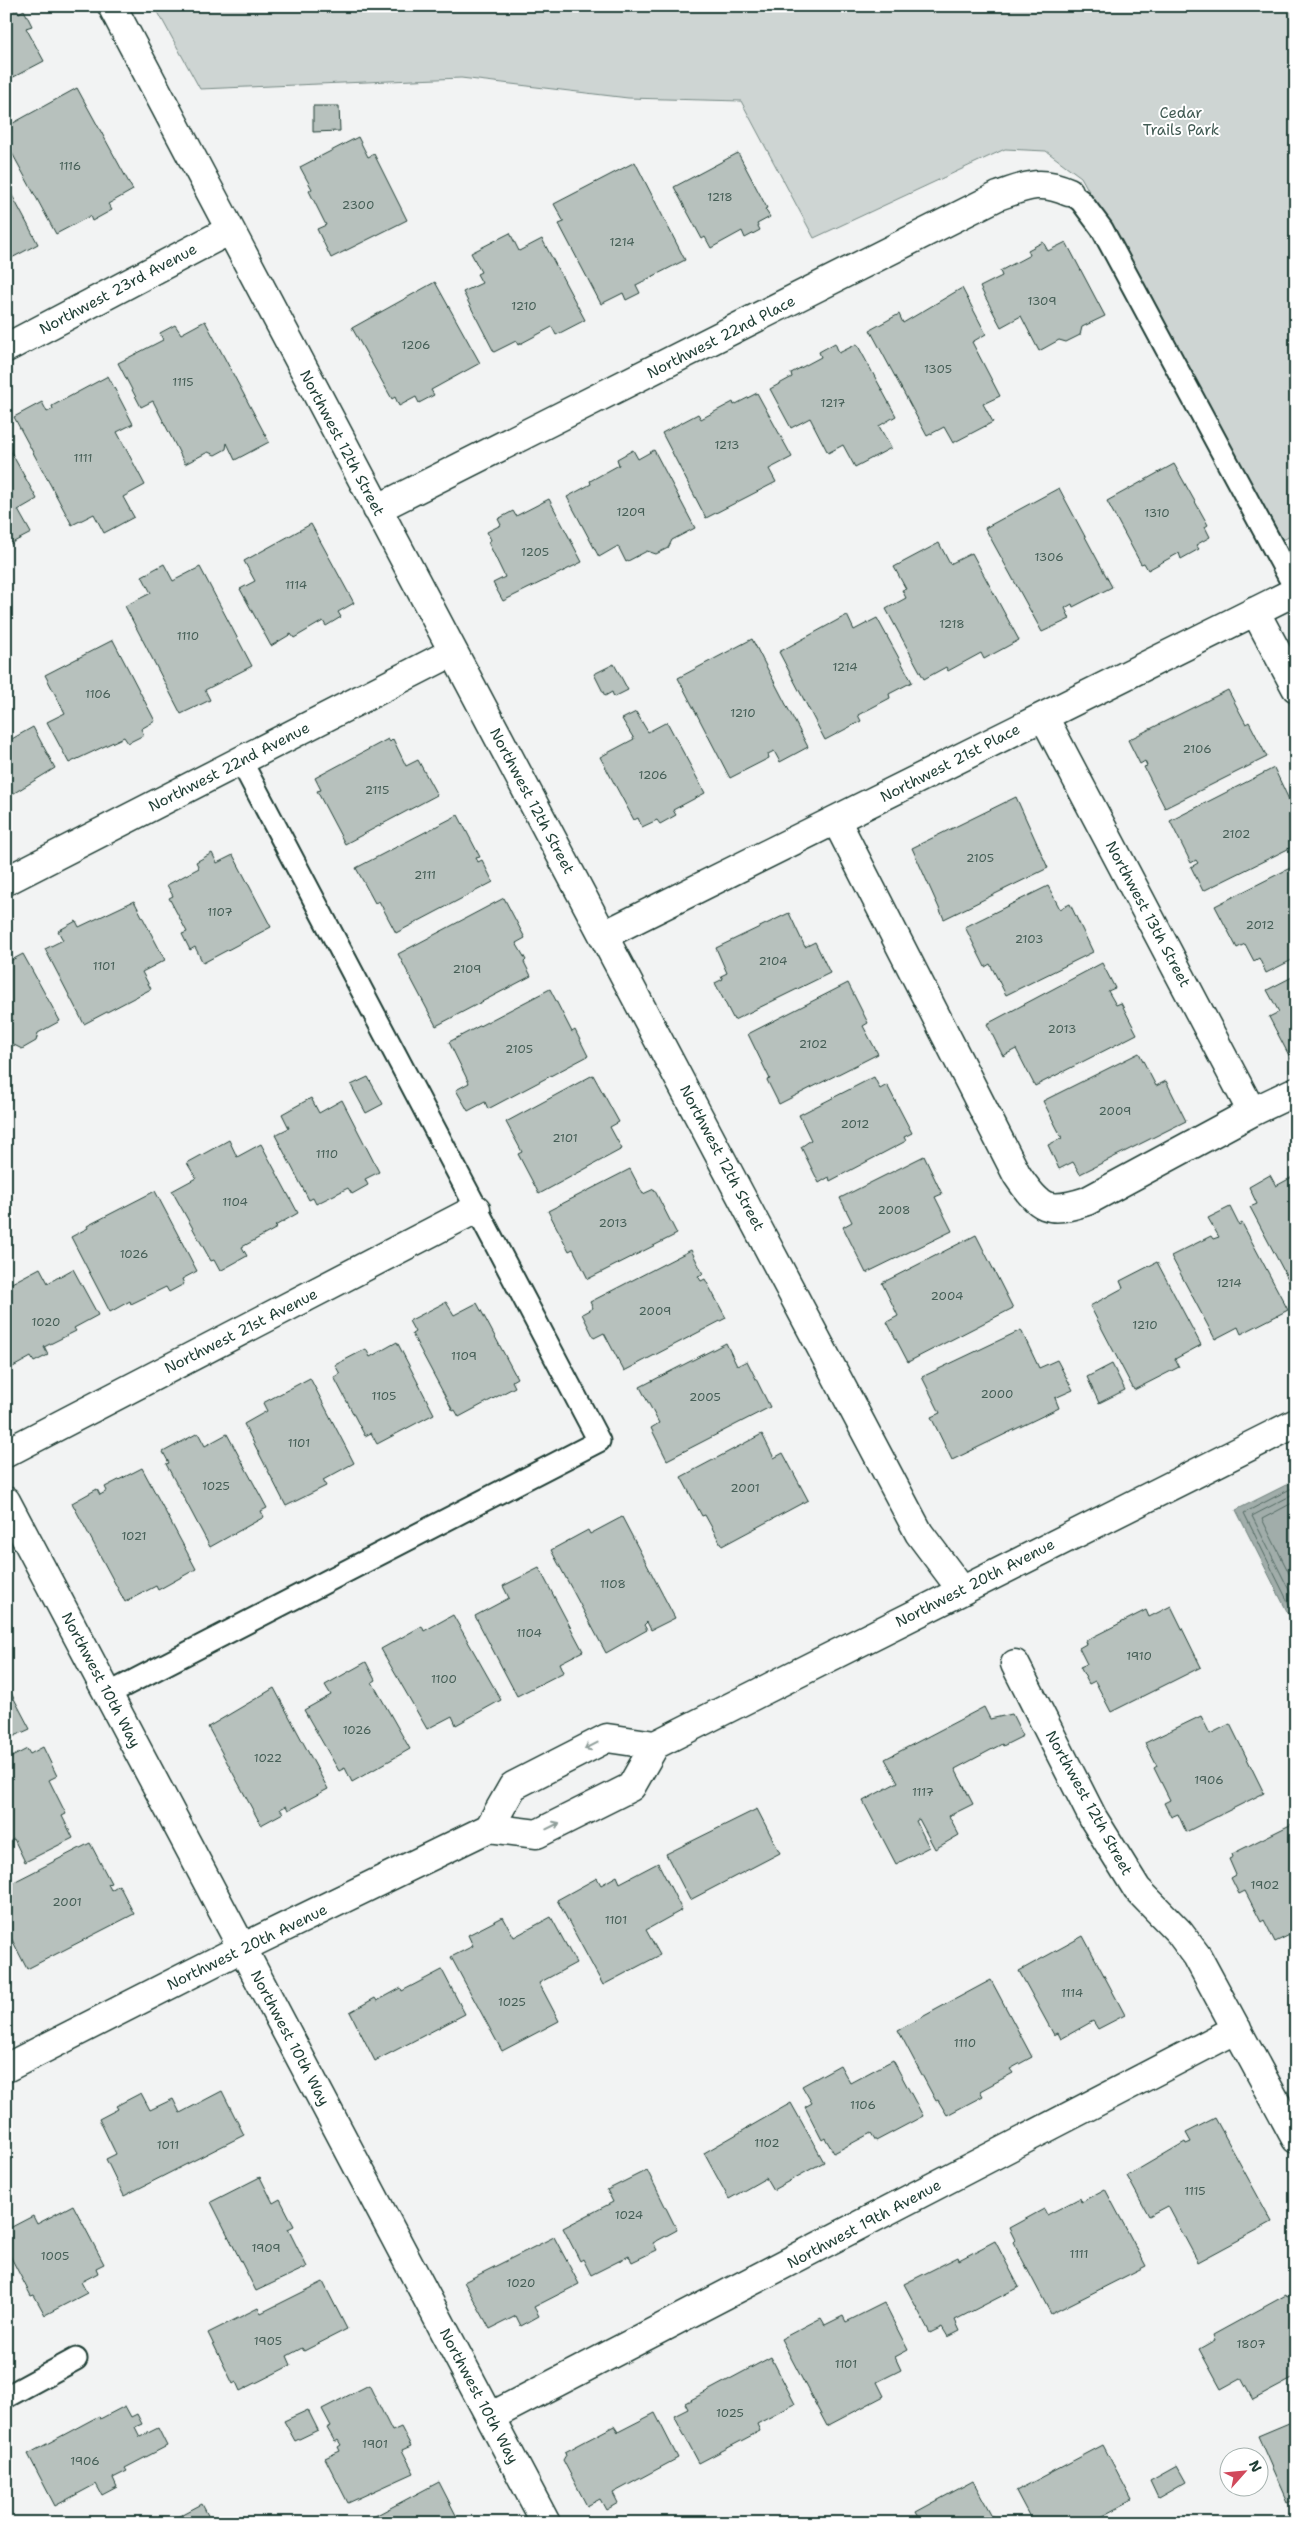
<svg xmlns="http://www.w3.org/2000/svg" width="1302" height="2529" font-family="'Shantell Sans',sans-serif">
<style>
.green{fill:#ced5d3;stroke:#768984}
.water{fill:#a1adaa;stroke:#6d807b}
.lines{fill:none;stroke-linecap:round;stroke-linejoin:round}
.shore{stroke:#536a63;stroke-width:1}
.building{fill:#b7c1bd;stroke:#1f3d34}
.lane-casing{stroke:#1f3d34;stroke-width:25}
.street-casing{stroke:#1f3d34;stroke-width:31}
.secondary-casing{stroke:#1f3d34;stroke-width:31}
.lane{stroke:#fff;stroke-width:21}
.street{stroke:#fff;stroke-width:28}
.secondary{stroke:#fff;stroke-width:28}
.oneway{stroke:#8f9e9a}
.labels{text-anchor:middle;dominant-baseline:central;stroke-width:4;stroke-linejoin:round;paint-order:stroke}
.number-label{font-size:12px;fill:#455e56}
.park-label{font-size:15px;fill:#425b54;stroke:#fff}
.street-label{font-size:15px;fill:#1f3d34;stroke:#fff}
</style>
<rect width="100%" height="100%" fill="#f2f3f3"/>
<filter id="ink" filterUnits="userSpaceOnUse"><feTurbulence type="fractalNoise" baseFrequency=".02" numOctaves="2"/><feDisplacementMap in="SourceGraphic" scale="10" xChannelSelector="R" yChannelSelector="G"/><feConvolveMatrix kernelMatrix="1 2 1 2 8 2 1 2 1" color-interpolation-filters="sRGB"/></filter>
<g filter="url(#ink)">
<!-- green -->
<path class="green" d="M169,6H1296V533L1283,540L1081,177L1046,151L1005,149L814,238L741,101L628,98L461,78L200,89L158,12Z"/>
<!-- water -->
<path class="water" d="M1296,1480V1629L1236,1510Z"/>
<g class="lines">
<!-- shore -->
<path class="shore" d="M1296,1486L1244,1513L1296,1618
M1296,1493L1252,1516L1296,1604
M1296,1501L1262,1519L1296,1587"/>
</g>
<!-- building -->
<path class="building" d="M6,6H16L19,13L24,10L32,26L26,28L44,61L6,81Z
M77,88L133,190L108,204L112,210L92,221L90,216L56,234L6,142V127Z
M313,106H339L340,131L313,132Z
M358,137L368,157L374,154L407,220L331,258L317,229L326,225L309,191L312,189L300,167Z
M738,153L767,208L765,209L770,217L757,224L760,230L745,238L742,231L711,248L705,237L702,239L674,187Z
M635,162L685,260L636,285L640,293L626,300L623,293L601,304L559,224L564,222L554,204Z
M6,184L38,244L6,261Z
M510,233L519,251L542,239L585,320L556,335L552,327L518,345L516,341L494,352L463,292L482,283L477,274L481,272L471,253Z
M1043,242L1048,251L1066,242L1105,316L1082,327L1080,335L1066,342L1059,340L1039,351L1021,316L1001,327L980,287L1002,276L1000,271L1030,255L1028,250Z
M435,282L480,363L431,390L434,395L419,403L416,397L399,406L395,397L392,399L352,328Z
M962,288L986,334L972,342L1000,396L983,404L993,422L953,443L944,427L927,436L870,330L899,314L903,323Z
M205,321L269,442L235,460L227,443L226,449L215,455L208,452L185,464L153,401L141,407L118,363L163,340L160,333L175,325L181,334Z
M835,343L839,353L857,344L896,416L879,426L891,448L855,467L843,445L828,453L810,418L791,428L770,389L792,377L791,373L821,357L819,352Z
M108,376L133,424L117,432L145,485L123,497L134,517L104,533L94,514L72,525L14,417L42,402L47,412L53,409L52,406Z
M757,393L792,457L769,469L776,482L706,518L662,433L698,414L701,419L733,402L734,405Z
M6,443L37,499L18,510L31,533L6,546Z
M633,450L638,459L654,450L695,528L672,540L668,548L656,554L647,551L626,562L618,546L599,557L567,497L591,484L590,481L619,465L617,459Z
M1174,464L1208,525L1205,527L1210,537L1196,545L1199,549L1181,559L1179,553L1148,570L1144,563L1141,564L1107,501Z
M1059,488L1112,587L1073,607L1072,604L1065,608L1070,619L1042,632L985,528Z
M549,499L582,562L503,601L493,583L505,577L488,542L491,540L487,532L501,525L498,519L513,511L516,516Z
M311,524L354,603L338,612L341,617L326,626L323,621L294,638L291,634L271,646L240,589L255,581L244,561Z
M939,543L950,564L972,553L1019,640L984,659L981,653L948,671L946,667L924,679L886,609L906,598L902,590L906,589L894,567Z
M164,564L173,581L200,567L252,666L205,690L210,700L181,714L125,606L151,593L142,576Z
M847,615L854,630L877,618L912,682L889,694L890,698L858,715L861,721L825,740L779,652Z
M752,639L808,747L780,762L774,751L768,754L769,758L730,778L678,678Z
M113,640L155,721L141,729L144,735L128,743L124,737L69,763L47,722L65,713L45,675Z
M614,664L628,690L614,697L612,692L605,696L594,674Z
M1228,690L1246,724L1249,722L1267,757L1165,808L1144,767L1147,766L1145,761L1140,764L1128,740Z
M636,712L648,732L667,722L705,793L673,810L676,815L660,824L657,820L642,827L638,818L634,820L600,757L634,739L622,719Z
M33,727L55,768L6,798V732L10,740Z
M388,739L390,742L393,739L406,766L418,760L437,795L345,844L317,791L321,790L315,778Z
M1274,768L1294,810L1290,812L1296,824V845L1203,891L1191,867L1198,863L1196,860L1191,863L1170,821Z
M1016,797L1048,868L944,919L912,848Z
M458,815L480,857L476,858L478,862L482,860L493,882L396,933L379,901L375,903L356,868Z
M212,853L217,863L233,855L271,927L203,963L195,947L190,950L182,934L187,932L169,898L173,896L167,885L199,868L196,862Z
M1296,865V958L1266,973L1259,958L1254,961L1245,944L1237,948L1215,906Z
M1048,886L1060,909L1070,904L1093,952L1006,995L990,964L985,967L965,927Z
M504,898L525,938L516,943L526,960L524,962L531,976L436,1026L398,954Z
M134,901L165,960L142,972L151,989L84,1024L45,949L63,940L58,931L76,921L79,927Z
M789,913L805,947L815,942L830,973L734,1020L715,983L723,979L721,976L727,973L716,948Z
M23,954L60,1021L38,1033L36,1041L22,1049L14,1045L6,1049V963Z
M1102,963L1115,988L1108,991L1116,1005L1121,1003L1137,1034L1035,1086L1016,1049L1003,1056L987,1024Z
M1296,975V1064L1294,1065L1269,1017L1279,1012L1267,990Z
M848,983L868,1023L863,1026L878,1054L779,1104L767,1080L770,1079L748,1034Z
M550,989L572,1032L575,1030L588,1056L488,1109L485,1102L468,1111L456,1090L469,1083L449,1042Z
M1139,1053L1156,1086L1166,1081L1186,1121L1080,1174L1073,1162L1059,1169L1048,1145L1062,1138L1043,1101Z
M593,1075L619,1122L610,1127L622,1149L539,1194L518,1154L522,1152L506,1122Z
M368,1077L383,1104L366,1113L351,1085Z
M874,1077L880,1089L887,1085L912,1133L904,1137L906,1141L830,1181L829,1177L819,1183L801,1147L811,1140L799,1115Z
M311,1098L319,1113L342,1100L379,1172L365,1179L368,1185L352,1194L348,1188L316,1204L313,1198L309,1200L275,1135L289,1128L282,1114Z
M229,1140L237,1157L261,1144L298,1213L275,1226L277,1228L242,1247L247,1256L220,1271L214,1260L211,1261L172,1191L196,1178L187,1163Z
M924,1156L942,1194L935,1197L952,1231L866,1273L843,1227L852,1222L840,1198Z
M630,1169L643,1194L654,1189L677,1234L588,1279L573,1249L569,1251L548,1211Z
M1270,1175L1276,1186L1296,1175V1294L1250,1207L1257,1204L1249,1187Z
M155,1191L197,1271L182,1279L184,1284L169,1292L166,1287L131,1304L130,1301L110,1312L71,1237L88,1228L87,1226Z
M1230,1207L1239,1225L1242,1223L1288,1310L1241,1334L1238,1327L1215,1339L1171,1256L1211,1236L1213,1239L1219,1237L1208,1218Z
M976,1235L1013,1308L908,1362L887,1322L898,1316L882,1283Z
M691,1250L703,1274L698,1276L701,1281L705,1279L726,1318L624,1371L604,1333L594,1338L582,1314L593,1308L590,1302Z
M1157,1262L1201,1345L1175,1359L1179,1367L1134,1390L1090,1306L1123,1288L1120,1281Z
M40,1268L48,1283L73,1269L98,1315L74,1328L76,1331L44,1347L48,1355L34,1362L31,1357L13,1367L8,1359L6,1360V1286Z
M446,1302L454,1315L477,1303L517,1378L512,1381L515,1387L459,1417L455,1410L453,1411L412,1334L415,1332L409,1321Z
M1021,1330L1039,1368L1057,1360L1073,1390L1055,1398L1059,1408L952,1460L931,1417L940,1413L922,1377Z
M397,1342L434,1414L377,1444L371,1433L365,1436L334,1377L340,1374L335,1365L366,1349L370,1357Z
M726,1343L737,1366L747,1361L770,1407L667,1460L651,1428L659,1423L640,1387Z
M1112,1364L1125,1390L1099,1403L1087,1377Z
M310,1378L354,1463L323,1480L326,1486L286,1506L244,1424L267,1411L263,1403Z
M198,1433L205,1446L227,1434L267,1508L261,1511L264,1517L210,1547L166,1464L169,1463L163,1452Z
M762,1434L774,1458L783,1453L808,1500L722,1546L705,1515L702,1516L681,1477Z
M142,1468L196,1569L158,1590L156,1586L125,1602L72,1503L97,1489L100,1495L107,1491L105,1487Z
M622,1517L675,1618L651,1630L647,1622L644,1625L647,1630L606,1653L551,1550L588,1530L590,1534Z
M539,1568L583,1651L560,1663L564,1672L517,1696L475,1616L509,1598L503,1586Z
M1171,1606L1201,1667L1111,1712L1095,1681L1089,1684L1080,1667L1087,1664L1079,1648L1086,1644L1085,1641L1146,1610L1149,1617Z
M453,1615L501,1700L456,1725L452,1716L427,1729L381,1649L422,1626L424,1631Z
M366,1662L375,1680L372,1682L410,1749L352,1782L345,1768L339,1771L304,1710L331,1695L325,1685Z
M274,1688L328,1789L288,1810L286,1806L280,1809L283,1813L261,1825L208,1727Z
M10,1691L30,1729L6,1740V1693Z
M984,1707L990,1719L1012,1714L1023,1736L1003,1746L1002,1744L955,1769L973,1804L949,1816L959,1835L935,1849L919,1819L916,1821L929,1847L896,1864L863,1801L898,1782L885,1759Z
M1201,1716L1210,1734L1230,1724L1264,1793L1186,1832L1178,1814L1171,1817L1164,1803L1170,1800L1154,1768L1157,1766L1145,1743Z
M43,1747L57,1776L49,1780L66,1814L62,1816L73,1838L25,1862L14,1839L6,1843V1760L27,1749L30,1754Z
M757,1809L780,1853L690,1900L666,1854Z
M1296,1822V1932L1275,1942L1264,1920L1261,1922L1245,1891L1239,1894L1231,1878L1236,1875L1229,1859L1233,1857L1232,1854Z
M90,1843L111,1883L108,1884L111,1890L119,1885L134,1914L27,1969L6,1928V1886Z
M658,1863L682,1910L646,1930L660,1955L603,1985L557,1900L597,1878L601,1885L617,1876L620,1883Z
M503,1917L514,1937L551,1917L576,1963L539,1983L559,2021L502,2051L451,1957L473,1946L468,1935Z
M1083,1936L1125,2015L1098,2029L1093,2021L1061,2039L1058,2033L1054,2035L1019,1971Z
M442,1970L465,2014L375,2061L350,2012L375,1998L377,2001L401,1988L402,1991Z
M991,1980L1032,2057L1010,2069L1013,2073L980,2091L983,2096L947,2115L938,2100L936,2101L898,2030Z
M893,2060L923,2116L876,2141L871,2133L834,2153L825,2138L822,2140L805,2107L812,2103L802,2086L840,2065L850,2083Z
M222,2091L244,2135L124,2196L106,2159L116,2154L99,2119L118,2109L116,2106L141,2093L150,2110L173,2099L180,2113Z
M791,2103L824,2162L773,2190L766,2178L729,2199L704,2153Z
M1215,2118L1272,2222L1198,2262L1168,2206L1149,2216L1127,2176L1185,2142L1186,2144L1191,2142L1186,2133Z
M647,2170L677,2230L653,2243L657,2250L632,2262L629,2256L591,2275L583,2259L580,2261L563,2228L613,2202L607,2190Z
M260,2177L273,2203L280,2199L294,2226L288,2229L307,2267L256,2291L211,2202Z
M1105,2189L1146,2266L1051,2314L1013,2242L1015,2240L1009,2228L1044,2209L1047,2215L1080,2198L1081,2202Z
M73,2205L104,2264L96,2268L98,2273L81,2282L87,2293L45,2315L34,2295L31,2296L6,2248V2230L33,2216L37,2224Z
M554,2237L579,2284L534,2307L539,2316L521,2326L516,2316L490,2329L464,2282Z
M995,2241L1019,2287L955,2320L960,2331L948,2337L942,2327L930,2333L904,2284L958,2257L959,2260Z
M323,2282L347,2329L304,2351L302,2348L287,2356L291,2365L240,2391L236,2382L233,2384L208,2333L258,2308L261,2313Z
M1294,2293L1296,2377L1253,2400L1241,2378L1221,2389L1199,2349L1215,2340L1213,2335L1286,2295L1287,2297Z
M884,2303L908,2350L895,2357L901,2370L877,2382L884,2396L827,2426L781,2339L821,2318L825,2325L843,2316L846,2322Z
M771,2357L795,2404L757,2424L760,2431L699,2463L674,2416L688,2409L685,2403Z
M369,2385L392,2431L401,2427L411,2446L402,2450L414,2473L348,2503L325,2458L340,2451L338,2447L341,2445L338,2440L335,2442L327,2428L331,2426L322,2409Z
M125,2406L131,2417L137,2414L142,2424L135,2427L140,2437L158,2428L167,2446L125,2468L127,2471L113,2478L117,2487L102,2495L96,2484L55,2506L28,2454L99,2416L100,2419Z
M308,2410L318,2430L295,2441L284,2421Z
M655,2413L678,2458L613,2493L618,2503L606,2510L600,2499L587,2506L563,2460L566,2455L565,2452L614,2426L618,2432Z
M1296,2420V2498L1287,2502L1258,2436Z
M1103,2445L1132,2500L1089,2523H1081L1079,2519L1072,2523H1033L1016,2491Z
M1177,2466L1186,2482L1158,2498L1150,2481Z
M973,2481L996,2523H922L916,2512Z
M439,2482L460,2523H362Z
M202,2504L212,2523H166Z"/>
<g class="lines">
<defs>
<path id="lane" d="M1069,192L1081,201L1102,229L1296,590
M108,1694L599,1441L241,761
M6,2397L76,2359"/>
<path id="street" d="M112,6L919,1533L961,1589
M6,348L230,230
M377,509L998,196C1026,186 1040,179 1069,192
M1255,611L1296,688
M1044,717L1252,1112
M836,820L1017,1175C1040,1209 1047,1214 1087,1201L1252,1112L1296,1091
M6,881L453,652
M604,935L1296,591
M6,1453L476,1209
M6,1501L546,2523
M1015,1664L1093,1818L1137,1889L1179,1932L1197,1956L1296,2139
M490,2417L1237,2029"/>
<path id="secondary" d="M489,1828L513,1786L607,1738L655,1745
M6,2068L242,1948L489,1828L537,1834L631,1787L655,1745L1296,1423"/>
</defs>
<!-- lane casing -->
<use href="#lane" class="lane-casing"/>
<!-- street casing -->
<use href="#street" class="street-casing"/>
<!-- secondary casing -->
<use href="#secondary" class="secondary-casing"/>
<!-- lane -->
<use href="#lane" class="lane"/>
<!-- street -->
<use href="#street" class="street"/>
<!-- secondary -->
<use href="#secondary" class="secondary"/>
</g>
<!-- one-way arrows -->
<defs><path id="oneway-shaft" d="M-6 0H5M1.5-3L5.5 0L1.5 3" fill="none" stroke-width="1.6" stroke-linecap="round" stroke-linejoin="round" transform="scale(1.25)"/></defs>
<g class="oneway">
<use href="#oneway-shaft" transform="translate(591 1746) rotate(153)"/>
<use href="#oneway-shaft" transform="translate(553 1826) rotate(-26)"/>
</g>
</g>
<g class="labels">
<!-- number labels -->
<g class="number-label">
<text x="70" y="166">1116</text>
<text x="720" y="197">1218</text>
<text x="358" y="205">2300</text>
<text x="622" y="242">1214</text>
<text x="1042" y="301">1309</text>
<text x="524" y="306">1210</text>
<text x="416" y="345">1206</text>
<text x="938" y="369">1305</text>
<text x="183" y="382">1115</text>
<text x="833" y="403">1217</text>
<text x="727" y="445">1213</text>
<text x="83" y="458">1111</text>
<text x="631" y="512">1209</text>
<text x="1157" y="513">1310</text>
<text x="535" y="552">1205</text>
<text x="1049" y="557">1306</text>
<text x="296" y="585">1114</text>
<text x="952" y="624">1218</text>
<text x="188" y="636">1110</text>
<text x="845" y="667">1214</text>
<text x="98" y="694">1106</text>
<text x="743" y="713">1210</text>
<text x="1197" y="749">2106</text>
<text x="653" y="775">1206</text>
<text x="377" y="790">2115</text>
<text x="1236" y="834">2102</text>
<text x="980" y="858">2105</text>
<text x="425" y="875">2111</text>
<text x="220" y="912">1107</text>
<text x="1260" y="925">2012</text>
<text x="1029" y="939">2103</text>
<text x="773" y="961">2104</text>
<text x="104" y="966">1101</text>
<text x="467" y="969">2109</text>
<text x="1062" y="1029">2013</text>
<text x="813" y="1044">2102</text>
<text x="519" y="1049">2105</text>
<text x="1115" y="1111">2009</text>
<text x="855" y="1124">2012</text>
<text x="565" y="1138">2101</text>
<text x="327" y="1154">1110</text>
<text x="235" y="1202">1104</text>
<text x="894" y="1210">2008</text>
<text x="613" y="1223">2013</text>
<text x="134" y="1254">1026</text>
<text x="1229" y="1283">1214</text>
<text x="947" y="1296">2004</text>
<text x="655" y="1311">2009</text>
<text x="46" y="1322">1020</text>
<text x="1145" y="1325">1210</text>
<text x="464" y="1356">1109</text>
<text x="997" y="1394">2000</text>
<text x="384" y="1396">1105</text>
<text x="705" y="1397">2005</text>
<text x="299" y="1443">1101</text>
<text x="216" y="1486">1025</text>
<text x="745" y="1488">2001</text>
<text x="134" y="1536">1021</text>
<text x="613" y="1584">1108</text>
<text x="529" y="1633">1104</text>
<text x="1139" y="1656">1910</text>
<text x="444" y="1679">1100</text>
<text x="357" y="1730">1026</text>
<text x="268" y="1758">1022</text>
<text x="1209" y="1780">1906</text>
<text x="923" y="1792">1117</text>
<text x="1265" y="1885">1902</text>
<text x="67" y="1902">2001</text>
<text x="616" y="1920">1101</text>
<text x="1072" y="1993">1114</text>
<text x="512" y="2002">1025</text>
<text x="965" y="2043">1110</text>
<text x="863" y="2105">1106</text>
<text x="767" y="2143">1102</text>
<text x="168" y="2145">1011</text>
<text x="1195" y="2191">1115</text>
<text x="629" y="2215">1024</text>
<text x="266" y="2248">1909</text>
<text x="1079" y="2254">1111</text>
<text x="55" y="2256">1005</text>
<text x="521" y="2283">1020</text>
<text x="268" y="2341">1905</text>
<text x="1251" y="2344">1807</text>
<text x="846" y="2364">1101</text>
<text x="730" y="2413">1025</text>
<text x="375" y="2444">1901</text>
<text x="85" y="2461">1906</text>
</g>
<!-- park labels -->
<g class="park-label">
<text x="1181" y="113">Cedar<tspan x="1181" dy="17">Trails Park</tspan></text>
</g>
<!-- street labels -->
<g class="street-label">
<text transform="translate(118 289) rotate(-28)">Northwest 23rd Avenue</text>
<text transform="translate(721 337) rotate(-27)">Northwest 22nd Place</text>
<text transform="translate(342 443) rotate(62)">Northwest 12th Street</text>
<text transform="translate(950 763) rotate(-27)">Northwest 21st Place</text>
<text transform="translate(229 767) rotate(-27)">Northwest 22nd Avenue</text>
<text transform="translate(532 801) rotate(62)">Northwest 12th Street</text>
<text transform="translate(1148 914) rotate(62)">Northwest 13th Street</text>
<text transform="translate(722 1158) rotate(62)">Northwest 12th Street</text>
<text transform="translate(241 1331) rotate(-27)">Northwest 21st Avenue</text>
<text transform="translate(975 1583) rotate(-27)">Northwest 20th Avenue</text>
<text transform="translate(101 1680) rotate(62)">Northwest 10th Way</text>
<text transform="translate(1089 1803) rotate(61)">Northwest 12th Street</text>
<text transform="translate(247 1947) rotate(-26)">Northwest 20th Avenue</text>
<text transform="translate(290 2038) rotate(62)">Northwest 10th Way</text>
<text transform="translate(864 2224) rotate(-28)">Northwest 19th Avenue</text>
<text transform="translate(479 2396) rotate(62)">Northwest 10th Way</text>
</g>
</g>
<!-- margin -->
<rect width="1302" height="2529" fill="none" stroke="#fff" stroke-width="25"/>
<rect x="12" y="12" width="1277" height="2504" fill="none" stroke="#1f3d34" stroke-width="2" filter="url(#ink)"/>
<!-- north arrow -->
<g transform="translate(1244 2472) rotate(63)"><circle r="24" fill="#ffffff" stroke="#a5b1ae"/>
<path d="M0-4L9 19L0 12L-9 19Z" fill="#d1495b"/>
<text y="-8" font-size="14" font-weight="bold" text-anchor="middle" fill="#1f3d34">N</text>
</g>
</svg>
